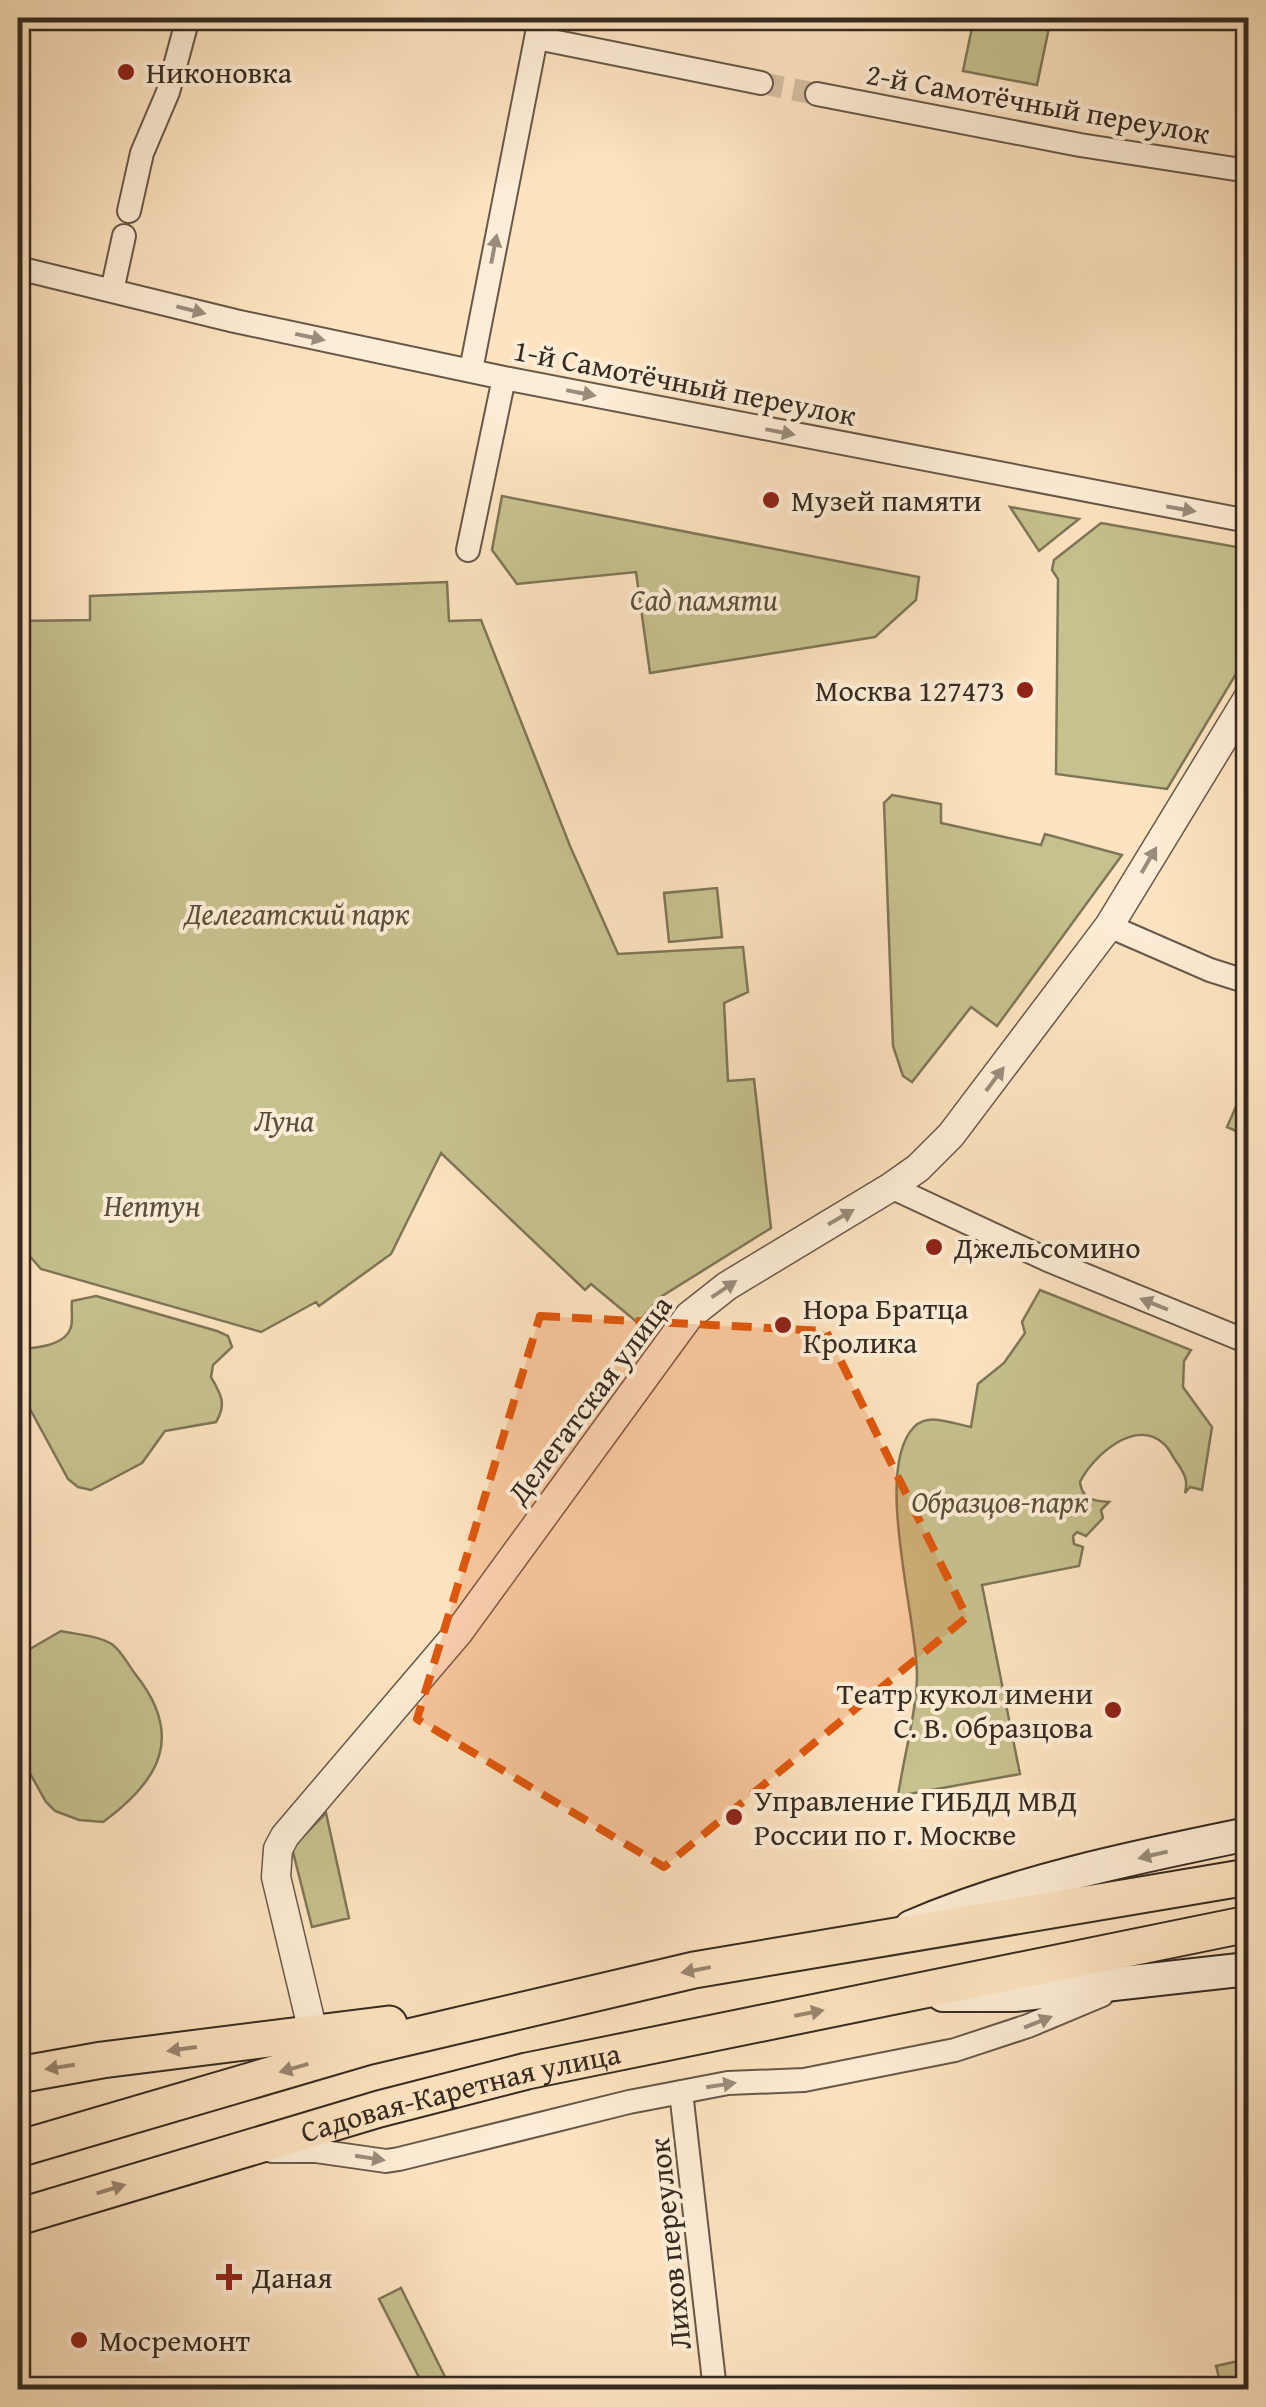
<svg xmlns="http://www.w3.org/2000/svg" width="1266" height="2407" font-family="'Gentium Book Plus',serif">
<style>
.green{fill:#c6c18e;stroke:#7e7658;stroke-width:2.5}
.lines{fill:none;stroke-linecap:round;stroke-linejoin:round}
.minor-tunnel{stroke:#d5bea0;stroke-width:22;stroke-dasharray:22 11;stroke-linecap:butt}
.minor-casing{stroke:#675849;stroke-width:26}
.tertiary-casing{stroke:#675849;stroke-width:31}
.secondary-casing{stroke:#352a21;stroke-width:36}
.primary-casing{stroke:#352a21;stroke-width:39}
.minor{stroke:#feedd6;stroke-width:22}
.tertiary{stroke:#feedd6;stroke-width:28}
.secondary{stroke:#feedd6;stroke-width:32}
.primary{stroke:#fde3c0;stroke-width:35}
.oneway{fill:#9a8c7c}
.oneway2{fill:#998670}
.marked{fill:#df570d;fill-opacity:0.2;stroke:#df570d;stroke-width:8;stroke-dasharray:20 12;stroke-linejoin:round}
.poi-dot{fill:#8f2418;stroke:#feedd6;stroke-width:4}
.labels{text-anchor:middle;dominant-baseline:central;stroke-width:8;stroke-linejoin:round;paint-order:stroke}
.poi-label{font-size:30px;fill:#352a21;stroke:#feedd6;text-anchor:start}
.street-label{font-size:30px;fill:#352a21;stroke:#feedd6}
.park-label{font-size:30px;font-style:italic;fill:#59503c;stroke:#feedd6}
</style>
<rect width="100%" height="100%" fill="#fde3c0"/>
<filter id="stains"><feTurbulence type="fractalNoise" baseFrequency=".002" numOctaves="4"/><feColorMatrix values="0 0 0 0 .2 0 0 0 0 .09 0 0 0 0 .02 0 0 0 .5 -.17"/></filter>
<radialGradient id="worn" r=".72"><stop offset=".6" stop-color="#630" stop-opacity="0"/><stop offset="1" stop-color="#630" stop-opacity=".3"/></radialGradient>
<!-- green -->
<path class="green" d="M974,18H1051L1037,85L963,71Z
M502,496L919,577L916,600L875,637L650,673L636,572L517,584L492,550Z
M1010,507L1079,519L1039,551Z
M1101,523L1248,549V654L1167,789L1056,774L1058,579L1052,570L1054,560Z
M447,582L449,621L481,620L570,846L618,954L743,947L748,992L724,1003L728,1081L754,1079L771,1228L659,1298L638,1323L591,1284L585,1290L441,1153L391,1254L319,1306L316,1302L261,1332L41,1269L18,1243V621L90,620V596Z
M892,795L941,804V823L1041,845L1045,834L1122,855L997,1026L971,1007L912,1082L903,1076L893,1046L884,803Z
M717,888L722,937L669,942L664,893Z
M1241,1095L1248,1098V1128L1245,1135L1227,1127Z
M1040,1290L1191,1350L1184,1361L1183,1387L1212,1427L1202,1490L1190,1487L1185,1493C1188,1480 1185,1475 1178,1464C1173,1458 1170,1449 1164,1444C1135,1417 1092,1457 1080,1482C1082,1499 1093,1501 1109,1502L1101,1510L1103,1518L1086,1536L1077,1532L1073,1536L1074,1544L1083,1547L1079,1566L982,1585L1020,1774L898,1796C903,1760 917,1710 917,1675C917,1618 873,1469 914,1427C929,1412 953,1424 971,1427L978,1384L1004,1363L1025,1333L1022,1322Z
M96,1296L217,1331L228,1336L232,1347L213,1365L211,1377C221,1394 227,1404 216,1422L165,1431L142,1463L91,1490L78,1487L68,1479L18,1387V1349C33,1348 65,1347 71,1327C73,1320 71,1309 72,1301Z
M61,1631C75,1634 101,1636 113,1645C122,1652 129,1666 136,1675C185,1737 159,1781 103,1822L79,1820L55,1811L46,1802L18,1752V1656Z
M326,1813L349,1918L312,1927L292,1848Z
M401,2288L451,2389H425L379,2299Z
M1247,2359L1248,2387L1222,2389L1216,2366Z"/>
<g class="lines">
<!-- minor-tunnel -->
<path class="minor-tunnel" d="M761,83L817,94"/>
<defs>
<path id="minor" d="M537,38L761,83
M817,94L1080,145L1248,171
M129,211L142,153L168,92L188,18
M18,268L235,321L504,378L1248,521
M112,291L124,236
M471,370L540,18
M468,550L504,378
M1109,926L1210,970L1248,982
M891,1187L1048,1260L1248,1342
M681,2092L715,2390
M272,2151H316L386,2161L399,2159L629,2102L728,2083L804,2080L955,2050L1028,2026L1102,1995"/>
<path id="tertiary" d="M313,2032L276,1877L278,1849L285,1836L458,1633L689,1316L727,1286L891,1187L918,1168L951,1135L1109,926L1248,698"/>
<path id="secondary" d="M911,1927C1017,1881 1136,1857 1248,1834
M943,1995H1015L1248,1969"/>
<g id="primary">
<path d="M18,2075L102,2060L389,2024"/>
<path d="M18,2149L366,2047L694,1970L1248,1877"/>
<path id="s1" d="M18,2217L379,2109L527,2071L1248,1924"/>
</g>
</defs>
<!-- minor casing -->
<use href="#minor" class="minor-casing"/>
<!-- tertiary casing -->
<use href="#tertiary" class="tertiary-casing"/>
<!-- secondary casing -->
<use href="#secondary" class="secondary-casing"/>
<!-- primary casing -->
<use href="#primary" class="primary-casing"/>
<!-- minor -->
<use href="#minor" class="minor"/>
<!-- tertiary -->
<use href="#tertiary" class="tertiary"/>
<!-- secondary -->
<use href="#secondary" class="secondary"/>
<!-- primary -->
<use href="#primary" class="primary"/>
</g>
<!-- one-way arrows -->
<defs><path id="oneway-solid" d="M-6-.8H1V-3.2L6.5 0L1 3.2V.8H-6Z" transform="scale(2.5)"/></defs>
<g class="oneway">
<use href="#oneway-solid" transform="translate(494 249) rotate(-79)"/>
<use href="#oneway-solid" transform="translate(191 310) rotate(14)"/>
<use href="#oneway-solid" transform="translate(310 337) rotate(12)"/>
<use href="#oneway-solid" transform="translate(581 393) rotate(11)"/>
<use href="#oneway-solid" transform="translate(780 432) rotate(11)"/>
<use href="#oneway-solid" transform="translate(1181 509) rotate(10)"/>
<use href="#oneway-solid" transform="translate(1149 860) rotate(-60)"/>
<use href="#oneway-solid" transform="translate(995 1079) rotate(-53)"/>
<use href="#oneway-solid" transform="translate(841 1217) rotate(-30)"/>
<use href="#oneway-solid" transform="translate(724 1289) rotate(-34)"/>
<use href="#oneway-solid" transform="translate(1154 1304) rotate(-158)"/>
<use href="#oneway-solid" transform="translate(1153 1855) rotate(167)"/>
<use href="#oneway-solid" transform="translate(1038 2022) rotate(-22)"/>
<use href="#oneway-solid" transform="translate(721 2085) rotate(-9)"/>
<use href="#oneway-solid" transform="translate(370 2158) rotate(9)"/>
</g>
<g class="oneway2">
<use href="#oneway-solid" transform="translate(696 1970) rotate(169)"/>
<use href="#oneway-solid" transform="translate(809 2013) rotate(-11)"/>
<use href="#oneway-solid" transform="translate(182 2049) rotate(172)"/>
<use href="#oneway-solid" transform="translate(60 2067) rotate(171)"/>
<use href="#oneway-solid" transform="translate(294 2068) rotate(164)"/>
<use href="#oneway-solid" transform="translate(111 2189) rotate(-17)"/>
</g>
<!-- marked area -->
<path class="marked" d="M540,1316L826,1331L967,1617L664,1867L417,1719Z"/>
<!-- markers -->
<g class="poi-dot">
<circle cx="126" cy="72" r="10"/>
<circle cx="771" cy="500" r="10"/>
<circle cx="1025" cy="690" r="10"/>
<circle cx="934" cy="1247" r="10"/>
<circle cx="783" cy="1325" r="10"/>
<circle cx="1113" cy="1710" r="10"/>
<circle cx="734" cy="1817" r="10"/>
<path d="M224 2262h10v10h10v10h-10v10h-10v-10h-10v-10h10z"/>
<circle cx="79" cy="2340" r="10"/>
</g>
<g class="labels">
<!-- poi labels -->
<g class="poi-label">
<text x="146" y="72">Никоновка</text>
<text x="791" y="500">Музей памяти</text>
<text x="1005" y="690" text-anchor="end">Москва 127473</text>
<text x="954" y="1247">Джельсомино</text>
<text x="803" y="1308">Нора Братца<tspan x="803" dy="34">Кролика</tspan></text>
<text x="1093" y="1693" text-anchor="end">Театр кукол имени<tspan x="1093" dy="34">С. В. Образцова</tspan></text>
<text x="754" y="1800">Управление ГИБДД МВД<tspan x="754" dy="34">России по г. Москве</tspan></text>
<text x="252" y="2277">Даная</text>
<text x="99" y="2340">Мосремонт</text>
</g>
<!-- street labels -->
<g class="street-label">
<text transform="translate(1038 103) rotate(10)">2-й Самотёчный переулок</text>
<text transform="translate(685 382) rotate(11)">1-й Самотёчный переулок</text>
<text transform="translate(589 1399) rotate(-53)">Делегатская улица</text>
<text stroke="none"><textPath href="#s1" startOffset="460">Садовая-Каретная улица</textPath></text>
<text transform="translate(669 2244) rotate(-96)">Лихов переулок</text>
</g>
<!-- park labels -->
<g class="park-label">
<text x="704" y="599">Сад памяти</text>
<text x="297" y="913">Делегатский парк</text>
<text x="284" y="1120">Луна</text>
<text x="152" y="1205">Нептун</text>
<text x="1000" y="1501">Образцов-парк</text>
</g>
</g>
<!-- margin -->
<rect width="1266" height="2407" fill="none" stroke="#fde3c0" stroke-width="60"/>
<rect x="20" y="20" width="1226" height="2367" fill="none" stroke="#352a21" stroke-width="5"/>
<rect x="30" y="30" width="1206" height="2347" fill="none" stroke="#352a21" stroke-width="2.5"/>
<rect width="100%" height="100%" filter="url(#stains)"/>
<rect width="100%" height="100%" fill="url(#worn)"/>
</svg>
